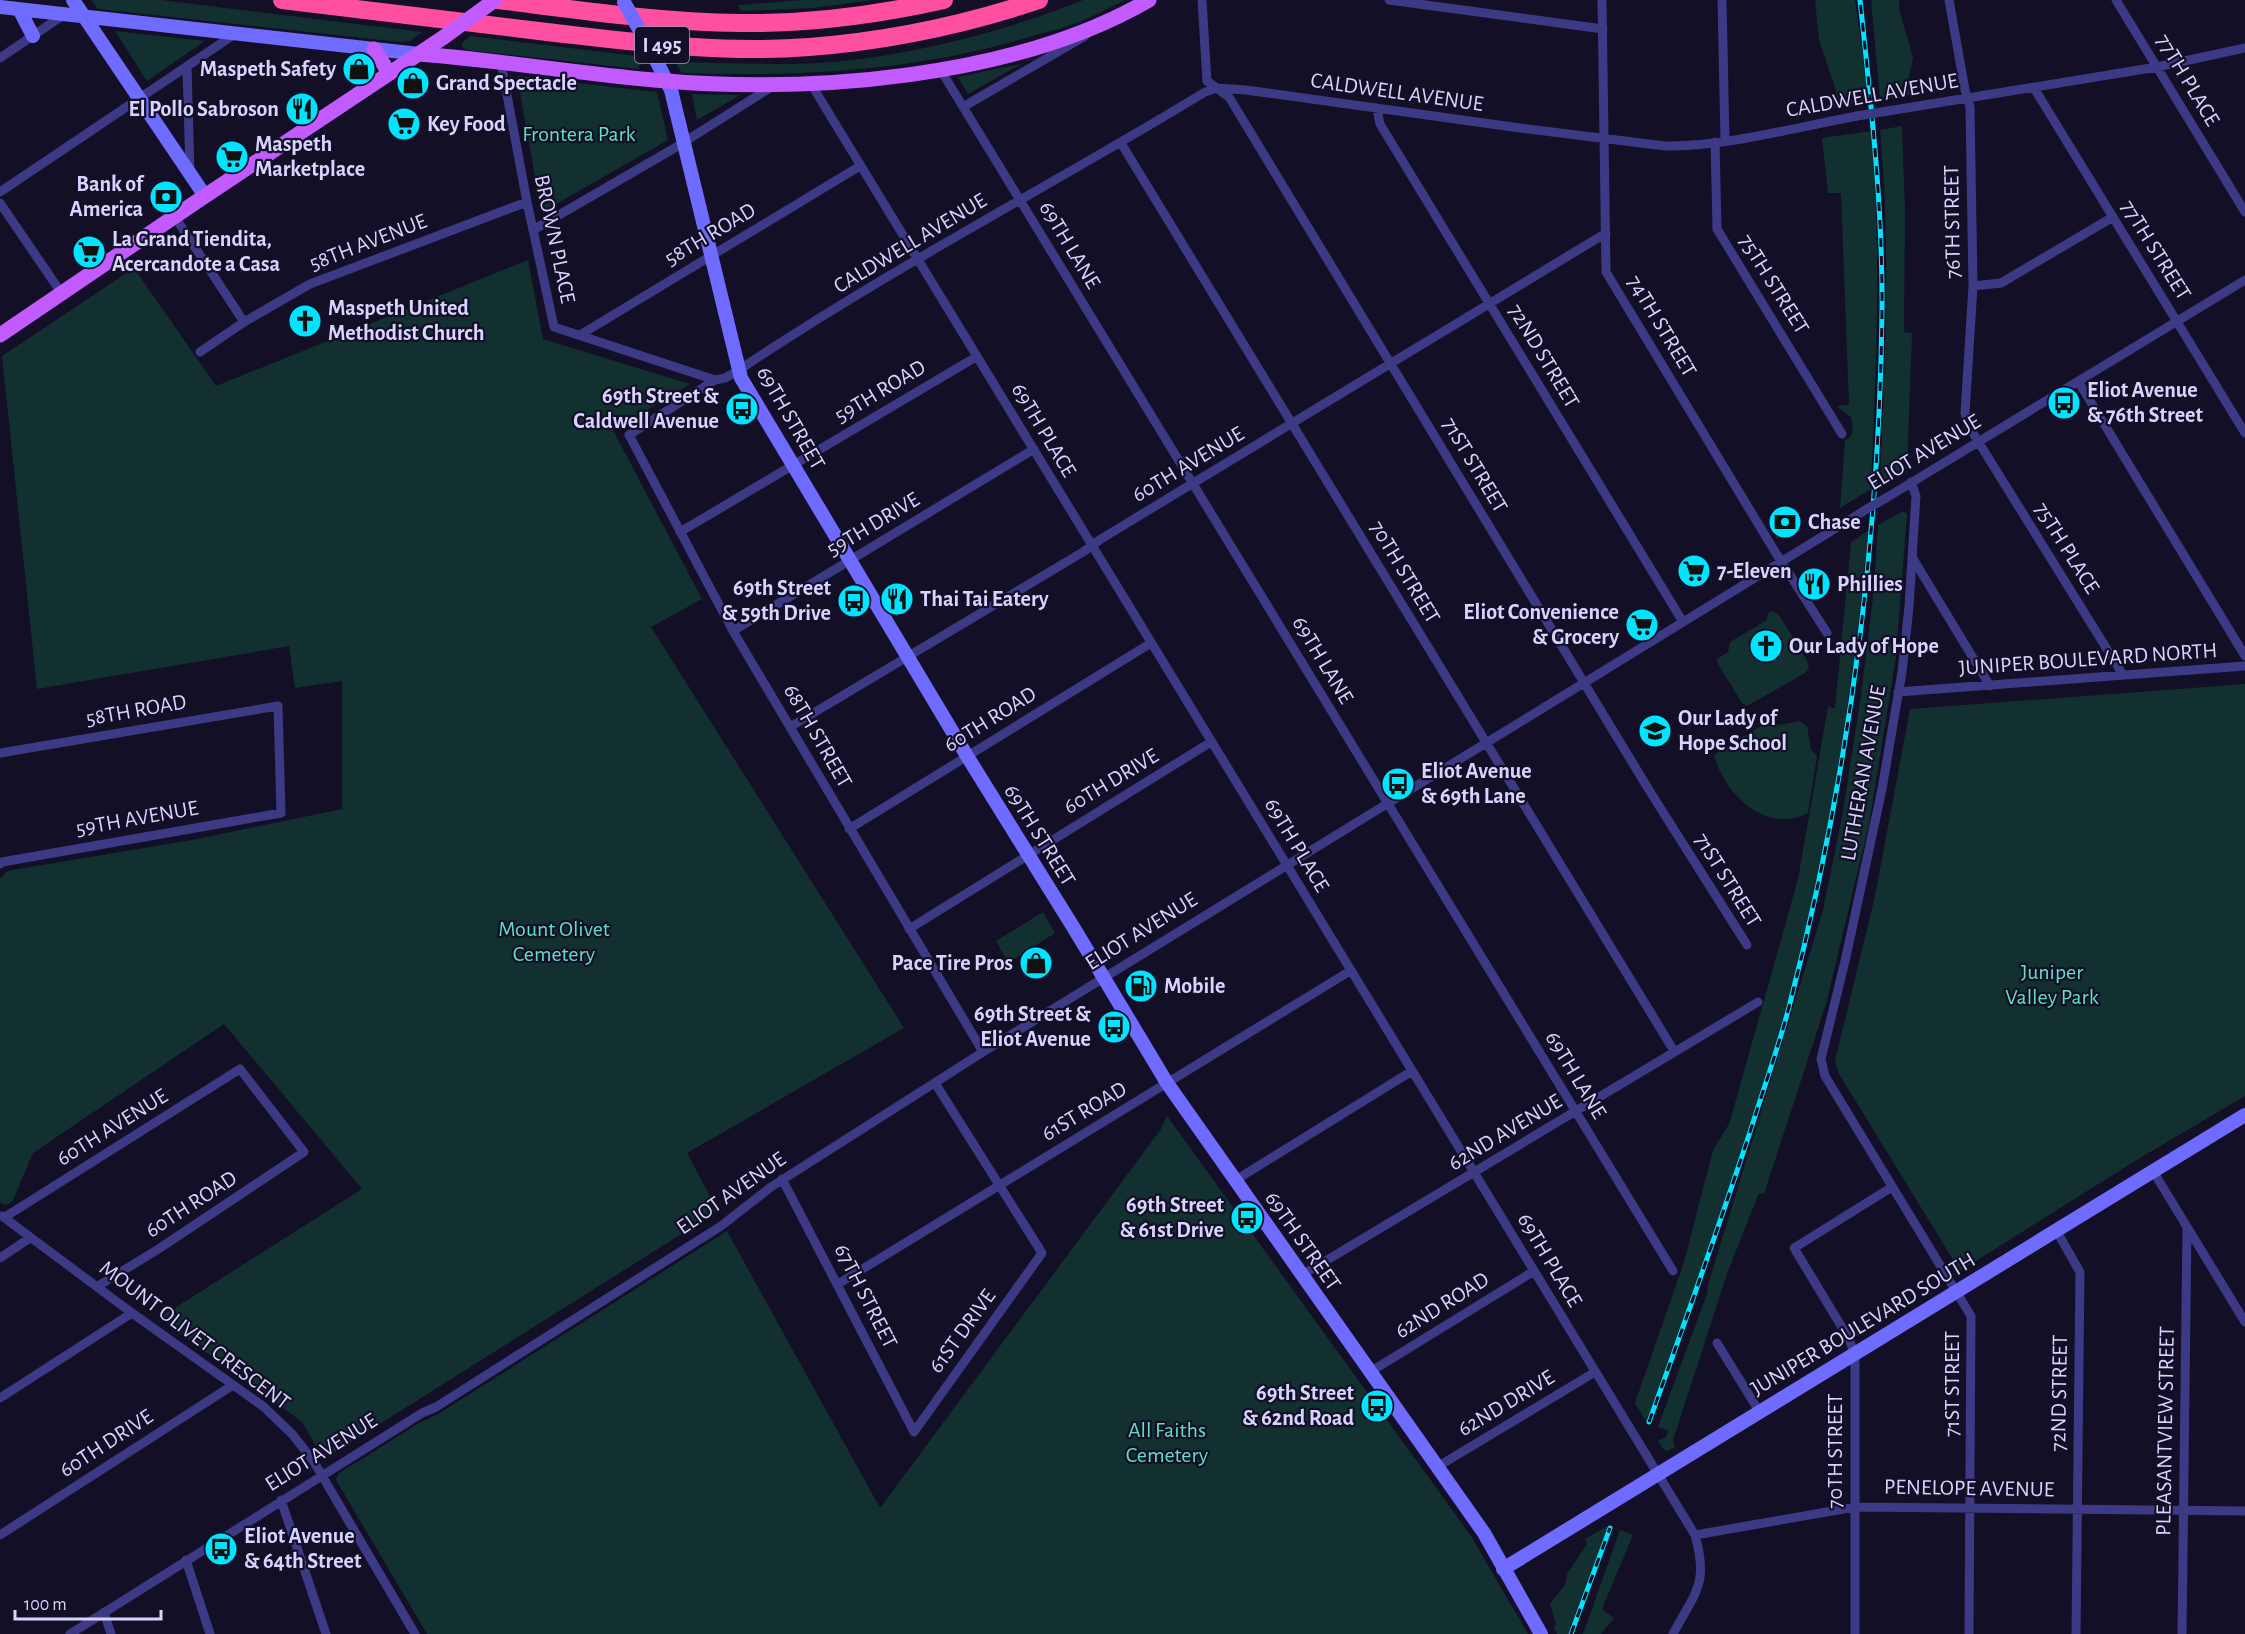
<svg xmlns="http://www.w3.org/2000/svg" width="2245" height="1634" font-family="'Alegreya Sans',sans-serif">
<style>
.green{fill:#12302f}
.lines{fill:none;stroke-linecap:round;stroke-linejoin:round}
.street{stroke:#3d3a85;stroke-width:9}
.secondary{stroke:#6f6bff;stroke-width:14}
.primary{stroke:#c25bff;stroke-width:15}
.highway{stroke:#ff4fa3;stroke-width:18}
.rail-casing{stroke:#00e5ff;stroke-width:5}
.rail{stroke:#130f26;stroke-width:3;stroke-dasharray:9;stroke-linecap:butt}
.street-bridge{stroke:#3d3a85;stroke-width:9}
.secondary-bridge{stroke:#6f6bff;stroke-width:14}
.primary-bridge{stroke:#c25bff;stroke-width:15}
.labels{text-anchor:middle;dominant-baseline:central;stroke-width:4.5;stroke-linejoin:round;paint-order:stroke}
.shield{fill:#130f26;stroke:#9e99be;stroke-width:1.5}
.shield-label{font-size:21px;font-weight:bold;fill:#d9d4ff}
.poi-label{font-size:22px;font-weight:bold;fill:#d9d4ff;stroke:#130f26;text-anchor:start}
.street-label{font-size:22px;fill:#d9d4ff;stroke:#130f26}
.park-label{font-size:22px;fill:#5fe0c0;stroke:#130f26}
</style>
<rect width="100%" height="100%" fill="#130f26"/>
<!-- green -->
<path class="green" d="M91,0H161L422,32L410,41L400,42L98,9Z
M802,0H874L813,8L741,11L738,5Z
M1083,0H1126C1110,7 1094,16 1077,23C1061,29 1045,32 1029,37C916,71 799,77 682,73L675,62C714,63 754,64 794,64C887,62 997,35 1083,0Z
M1815,0H1855L1869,102L1830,108L1836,97V90L1819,40Z
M1871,0H1899V8L1913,58L1907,86L1918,93L1880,100Z
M115,31L205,41L147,81Z
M470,36L636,56L641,65L638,66L639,69L467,50L462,47V43Z
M1021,64L968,94L958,77Z
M517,76L657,92L668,140L544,211L541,210Z
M692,94L740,95L697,120Z
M1902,126L1905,212L1904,332L1912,333L1907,469L1880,484C1885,366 1891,248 1880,130Z
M1871,131C1882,250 1876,370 1871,489L1840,508L1845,440C1856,436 1852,428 1851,417L1836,406L1849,405L1841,193H1828L1822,138Z
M528,260L543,339L690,384L613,430L702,599L651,627L904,1028L687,1153L718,1211L324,1459L302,1422L159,1318L362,1189L224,1024L33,1153L12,1202L6,1205L0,1202V879L7,871L192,840L342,809V681L295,688L289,646L37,689L2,356L134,268L216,386Z
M1903,511L1907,514L1896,657L1869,824L1826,1004L1764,1194L1759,1193L1728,1271L1673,1440L1675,1447L1667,1451L1664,1450L1658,1441L1666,1437L1668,1430L1658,1427L1708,1291L1707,1288L1823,910L1843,812L1861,695L1873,598L1878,525Z
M1868,531C1853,687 1830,844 1789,996C1750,1140 1698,1281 1646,1422L1635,1403L1684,1262L1713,1150L1729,1124L1734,1107L1798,879L1828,707L1835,708L1851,542Z
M1772,611L1779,615L1807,660L1809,668L1805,673L1747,706L1742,703L1718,664L1717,659L1728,652L1730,642L1767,620L1768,613Z
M2245,684V1096L2135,1161L1960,1271L1839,1074L1835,1061L1875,896L1910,709Z
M1769,721L1779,725L1799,721L1807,726L1811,749L1817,756L1808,813C1766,835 1724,794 1714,755Z
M1043,912L1055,933L1008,963L996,941Z
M1167,1116L1471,1536L1528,1634H427L336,1480L338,1474L419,1423L438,1414L727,1231L880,1508L1161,1129Z
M1609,1525L1568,1634H1557L1554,1629L1556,1624L1550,1604L1565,1585L1567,1574L1587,1544L1585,1539Z
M1620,1530L1633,1535L1602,1609L1614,1618L1601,1634H1583Z"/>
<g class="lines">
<!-- street -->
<path class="street" d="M1202,0L1207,81L1229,97L1649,790L1747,945
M1389,0L1603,29
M1602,0L1606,272L1774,550L1827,633
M1722,0L1725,141
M1949,0L1965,90L1970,107L1973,286L1965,413L1968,425L2123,675
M2116,0L2245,212
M0,58L65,14
M501,63L527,202L554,327L715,380
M187,67L190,172
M940,69L1673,1271
M811,84L1695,1535C1709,1585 1695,1592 1673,1634
M2034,88L2245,433
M963,107L1085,36
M1377,109L1380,124L1683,622
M1888,111L2157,67L2245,48
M1715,142L1717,229L1842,434
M1121,143L1674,1051
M0,192L235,34
M0,203L62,294
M175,217L244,322
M533,230L673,149L773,86
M1973,286L2001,283L2113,217
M580,335L860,166
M200,352L244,322L310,284L527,202
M2078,381L2245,656
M1911,482L1916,496L1909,607L1902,672L1882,789L1846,957L1821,1059L1825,1076L1971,1316L1969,1634
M1886,498L2245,280
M680,532L976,357
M1912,557L1990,686
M733,631L1034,449
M1898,692L2245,666
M790,727L1083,552L1101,539L1606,233
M0,753L278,706L281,813L2,862L0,864
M849,829L1151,643
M909,929L1211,742
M983,1052L733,631L629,435L715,380L725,378L739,370C889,269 1051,186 1205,92L1217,88L1246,90L1520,128L1665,146C1725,147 1797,127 1857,116
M2153,1171L2245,1322
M782,1179L914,1432L1042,1253L935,1083
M1234,1181L1412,1071
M2,1216L132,1313L264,1407L293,1435L314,1462L415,1634
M5,1217L240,1069L304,1152L160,1248L98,1286
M2056,1230L2080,1272L2076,1634
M0,1258L30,1238
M1302,1275L1758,1002
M838,1284L1350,971
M1717,1343L1759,1411
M1370,1372L1534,1271
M0,1398L132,1313
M1437,1467L1595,1372
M281,1500L326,1634
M0,1535L233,1385
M1695,1535L1855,1507L2245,1511
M186,1560L210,1634
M104,1612L111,1634
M70,1634L422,1413L436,1407L721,1226L771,1187L983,1052L1867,509
M1855,1634V1355L1849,1339L1794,1248L1892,1187
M2182,1634L2187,1228"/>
<!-- secondary -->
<path class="secondary" d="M73,0L205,196
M0,7L419,54
M19,9L33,36
M657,62L671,90L741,378L967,756L1075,930L1167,1083L1484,1533L1541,1634
M1503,1569L2245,1115"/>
<!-- primary -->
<path class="primary" d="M374,49L389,73
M419,54C497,60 575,73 654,80C808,94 1013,79 1149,0
M0,335L196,202L444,37"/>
<!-- highway -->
<path class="highway" d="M282,0C370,11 459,21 547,32C634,42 721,54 809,47C887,41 964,25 1039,0
M498,0C578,10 659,22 740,23C808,24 877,15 944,0"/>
<defs>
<path id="rail" d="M1649,1422C1684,1325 1718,1229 1750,1132C1763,1090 1778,1049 1789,1007C1848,780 1879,547 1882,313C1883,208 1871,104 1860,0
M1571,1634L1610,1528"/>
</defs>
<!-- rail casing -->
<use href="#rail" class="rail-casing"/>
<!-- rail -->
<use href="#rail" class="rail"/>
<!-- street-bridge -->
<path class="street-bridge" d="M1857,116L1888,111
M1867,509L1886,498"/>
<!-- secondary-bridge -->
<path class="secondary-bridge" d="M624,2L657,62"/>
<!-- primary-bridge -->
<path class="primary-bridge" d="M444,37L495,0"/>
</g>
<!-- icons -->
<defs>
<symbol id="shop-disc" viewBox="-11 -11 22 22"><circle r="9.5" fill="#00e5ff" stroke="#130f26"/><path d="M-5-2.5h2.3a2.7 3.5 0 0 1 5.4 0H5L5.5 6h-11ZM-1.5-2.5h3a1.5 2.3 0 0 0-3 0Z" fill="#111"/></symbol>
<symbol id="restaurant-disc" viewBox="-11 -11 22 22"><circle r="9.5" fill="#00e5ff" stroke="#130f26"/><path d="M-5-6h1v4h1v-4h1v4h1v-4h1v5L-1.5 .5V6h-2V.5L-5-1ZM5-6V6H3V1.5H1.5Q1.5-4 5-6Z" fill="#111"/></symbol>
<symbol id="supermarket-disc" viewBox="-11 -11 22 22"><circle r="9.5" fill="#00e5ff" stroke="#130f26"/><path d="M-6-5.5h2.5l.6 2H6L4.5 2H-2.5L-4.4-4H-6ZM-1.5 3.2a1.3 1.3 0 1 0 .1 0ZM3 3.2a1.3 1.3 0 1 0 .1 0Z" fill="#111"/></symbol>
<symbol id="bank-disc" viewBox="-11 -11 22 22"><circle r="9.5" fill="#00e5ff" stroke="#130f26"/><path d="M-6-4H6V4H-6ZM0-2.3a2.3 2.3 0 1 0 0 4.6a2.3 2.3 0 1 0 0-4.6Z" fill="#111"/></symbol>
<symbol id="church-disc" viewBox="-11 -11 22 22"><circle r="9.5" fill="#00e5ff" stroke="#130f26"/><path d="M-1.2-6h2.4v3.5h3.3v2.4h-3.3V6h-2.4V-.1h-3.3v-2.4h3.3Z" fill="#111"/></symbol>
<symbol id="bus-disc" viewBox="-11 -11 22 22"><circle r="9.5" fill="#00e5ff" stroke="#130f26"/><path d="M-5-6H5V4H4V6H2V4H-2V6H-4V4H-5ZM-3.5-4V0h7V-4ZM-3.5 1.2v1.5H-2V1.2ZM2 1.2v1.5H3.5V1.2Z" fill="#111"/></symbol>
<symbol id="school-disc" viewBox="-11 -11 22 22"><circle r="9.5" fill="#00e5ff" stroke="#130f26"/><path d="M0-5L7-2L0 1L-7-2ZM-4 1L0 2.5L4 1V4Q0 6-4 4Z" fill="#111"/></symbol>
<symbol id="fuel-disc" viewBox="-11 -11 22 22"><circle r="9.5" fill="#00e5ff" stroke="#130f26"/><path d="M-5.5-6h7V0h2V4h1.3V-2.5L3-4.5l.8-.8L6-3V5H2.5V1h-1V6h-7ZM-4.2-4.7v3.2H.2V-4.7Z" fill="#111"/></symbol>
</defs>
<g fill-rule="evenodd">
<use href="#shop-disc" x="340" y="50" width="38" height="38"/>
<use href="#shop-disc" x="394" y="64" width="38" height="38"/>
<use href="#restaurant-disc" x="283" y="90" width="38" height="38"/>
<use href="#supermarket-disc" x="385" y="105" width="38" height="38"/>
<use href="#supermarket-disc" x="213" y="138" width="38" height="38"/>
<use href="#bank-disc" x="147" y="178" width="38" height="38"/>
<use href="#supermarket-disc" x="70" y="233" width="38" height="38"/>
<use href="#church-disc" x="286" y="302" width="38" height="38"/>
<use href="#bus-disc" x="2045" y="384" width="38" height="38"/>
<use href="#bus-disc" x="723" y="390" width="38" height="38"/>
<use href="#bank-disc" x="1766" y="503" width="38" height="38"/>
<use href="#supermarket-disc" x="1675" y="552" width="38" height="38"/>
<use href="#restaurant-disc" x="1795" y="565" width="38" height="38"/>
<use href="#restaurant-disc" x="878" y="580" width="38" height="38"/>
<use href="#bus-disc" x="835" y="582" width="38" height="38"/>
<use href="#supermarket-disc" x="1623" y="606" width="38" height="38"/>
<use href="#church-disc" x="1747" y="627" width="38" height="38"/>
<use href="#school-disc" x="1636" y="712" width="38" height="38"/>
<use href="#bus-disc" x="1379" y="765" width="38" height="38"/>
<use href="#shop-disc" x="1017" y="944" width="38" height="38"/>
<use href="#fuel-disc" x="1122" y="967" width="38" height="38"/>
<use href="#bus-disc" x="1095" y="1008" width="38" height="38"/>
<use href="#bus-disc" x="1228" y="1199" width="38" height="38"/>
<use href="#bus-disc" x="1358" y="1387" width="38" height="38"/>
<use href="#bus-disc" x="202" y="1530" width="38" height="38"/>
</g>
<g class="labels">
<!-- shield labels -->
<rect class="shield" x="635" y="27" width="54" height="36" rx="4.5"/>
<g class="shield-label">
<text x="662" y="45">I 495</text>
</g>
<!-- poi labels -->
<g class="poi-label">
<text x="336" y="69" text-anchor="end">Maspeth Safety</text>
<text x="436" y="83">Grand Spectacle</text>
<text x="279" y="109" text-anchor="end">El Pollo Sabroson</text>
<text x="427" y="124">Key Food</text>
<text x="255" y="144">Maspeth<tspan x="255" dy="25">Marketplace</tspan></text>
<text x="143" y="184" text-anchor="end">Bank of<tspan x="143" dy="25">America</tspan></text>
<text x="112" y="239">La Grand Tiendita,<tspan x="112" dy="25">Acercandote a Casa</tspan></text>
<text x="328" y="308">Maspeth United<tspan x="328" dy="25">Methodist Church</tspan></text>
<text x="2087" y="390">Eliot Avenue<tspan x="2087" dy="25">&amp; 76th Street</tspan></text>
<text x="719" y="396" text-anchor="end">69th Street &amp;<tspan x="719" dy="25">Caldwell Avenue</tspan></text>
<text x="1808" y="522">Chase</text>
<text x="1717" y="571">7-Eleven</text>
<text x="1837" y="584">Phillies</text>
<text x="831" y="588" text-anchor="end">69th Street<tspan x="831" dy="25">&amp; 59th Drive</tspan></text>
<text x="920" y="599">Thai Tai Eatery</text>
<text x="1619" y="612" text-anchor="end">Eliot Convenience<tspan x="1619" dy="25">&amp; Grocery</tspan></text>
<text x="1789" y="646">Our Lady of Hope</text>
<text x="1678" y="718">Our Lady of<tspan x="1678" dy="25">Hope School</tspan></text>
<text x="1421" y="771">Eliot Avenue<tspan x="1421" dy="25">&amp; 69th Lane</tspan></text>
<text x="1013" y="963" text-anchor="end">Pace Tire Pros</text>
<text x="1164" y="986">Mobile</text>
<text x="1091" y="1014" text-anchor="end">69th Street &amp;<tspan x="1091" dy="25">Eliot Avenue</tspan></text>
<text x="1224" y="1205" text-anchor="end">69th Street<tspan x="1224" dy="25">&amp; 61st Drive</tspan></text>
<text x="1354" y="1393" text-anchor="end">69th Street<tspan x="1354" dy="25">&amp; 62nd Road</tspan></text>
<text x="244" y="1536">Eliot Avenue<tspan x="244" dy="25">&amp; 64th Street</tspan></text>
</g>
<!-- street labels -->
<g class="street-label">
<text transform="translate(2188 80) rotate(59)">77TH PLACE</text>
<text transform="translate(1397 92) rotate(8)">CALDWELL AVENUE</text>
<text transform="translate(1872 95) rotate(-10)">CALDWELL AVENUE</text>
<text transform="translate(1952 222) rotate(-91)">76TH STREET</text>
<text transform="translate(710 234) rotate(-31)">58TH ROAD</text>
<text transform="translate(555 239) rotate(78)">BROWN PLACE</text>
<text transform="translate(368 242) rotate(-21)">58TH AVENUE</text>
<text transform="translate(910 243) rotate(-31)">CALDWELL AVENUE</text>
<text transform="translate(1070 245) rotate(59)">69TH LANE</text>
<text transform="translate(2156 250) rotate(58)">77TH STREET</text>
<text transform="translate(1774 284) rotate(58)">75TH STREET</text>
<text transform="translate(1662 326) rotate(59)">74TH STREET</text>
<text transform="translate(1544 356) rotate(59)">72ND STREET</text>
<text transform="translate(880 391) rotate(-31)">59TH ROAD</text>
<text transform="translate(791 418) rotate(60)">69TH STREET</text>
<text transform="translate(1044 430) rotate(59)">69TH PLACE</text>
<text transform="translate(1924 452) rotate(-31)">ELIOT AVENUE</text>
<text transform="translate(1188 464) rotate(-31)">60TH AVENUE</text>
<text transform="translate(1475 465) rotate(59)">71ST STREET</text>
<text transform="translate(873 524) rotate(-31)">59TH DRIVE</text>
<text transform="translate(2067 548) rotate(58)">75TH PLACE</text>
<text transform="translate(1405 572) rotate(59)">70TH STREET</text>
<text transform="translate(2088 659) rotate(-4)">JUNIPER BOULEVARD NORTH</text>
<text transform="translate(1323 660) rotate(59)">69TH LANE</text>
<text transform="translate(136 710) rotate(-10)">58TH ROAD</text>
<text transform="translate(990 719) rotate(-32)">60TH ROAD</text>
<text transform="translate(818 736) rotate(60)">68TH STREET</text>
<text transform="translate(1863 773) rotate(-80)">LUTHERAN AVENUE</text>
<text transform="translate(1111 781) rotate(-31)">60TH DRIVE</text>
<text transform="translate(137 818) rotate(-10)">59TH AVENUE</text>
<text transform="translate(1040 835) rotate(58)">69TH STREET</text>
<text transform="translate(1297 845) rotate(59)">69TH PLACE</text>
<text transform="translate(1728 880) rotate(58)">71ST STREET</text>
<text transform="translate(1141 931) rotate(-32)">ELIOT AVENUE</text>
<text transform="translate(1576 1075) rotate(59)">69TH LANE</text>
<text transform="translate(1084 1111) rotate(-31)">61ST ROAD</text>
<text transform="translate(112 1127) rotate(-32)">60TH AVENUE</text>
<text transform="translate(1505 1132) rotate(-31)">62ND AVENUE</text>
<text transform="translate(731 1193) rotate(-35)">ELIOT AVENUE</text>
<text transform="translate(191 1204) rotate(-33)">60TH ROAD</text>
<text transform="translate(1303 1241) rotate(55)">69TH STREET</text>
<text transform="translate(1550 1260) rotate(59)">69TH PLACE</text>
<text transform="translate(866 1296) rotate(63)">67TH STREET</text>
<text transform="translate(1442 1305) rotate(-32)">62ND ROAD</text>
<text transform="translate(1863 1324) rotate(-31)">JUNIPER BOULEVARD SOUTH</text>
<text transform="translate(962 1331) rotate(-54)">61ST DRIVE</text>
<text transform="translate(195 1335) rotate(37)">MOUNT OLIVET CRESCENT</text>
<text transform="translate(1952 1384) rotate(-90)">71ST STREET</text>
<text transform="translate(2059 1393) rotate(-89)">72ND STREET</text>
<text transform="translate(1506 1403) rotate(-31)">62ND DRIVE</text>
<text transform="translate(2165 1431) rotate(-89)">PLEASANTVIEW STREET</text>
<text transform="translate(106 1443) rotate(-33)">60TH DRIVE</text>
<text transform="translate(1835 1451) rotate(-90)">70TH STREET</text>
<text transform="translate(321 1452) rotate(-32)">ELIOT AVENUE</text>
<text transform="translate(1969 1488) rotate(1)">PENELOPE AVENUE</text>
</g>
<!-- park labels -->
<g class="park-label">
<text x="579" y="134">Frontera Park</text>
<text x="554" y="929">Mount Olivet<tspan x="554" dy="25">Cemetery</tspan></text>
<text x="2052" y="972">Juniper<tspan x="2052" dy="25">Valley Park</tspan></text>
<text x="1167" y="1430">All Faiths<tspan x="1167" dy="25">Cemetery</tspan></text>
</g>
</g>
<!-- scale -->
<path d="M15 1610v9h146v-9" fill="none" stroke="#d9d4ff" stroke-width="3"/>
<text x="24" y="1610" font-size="18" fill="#d9d4ff" stroke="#130f26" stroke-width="4.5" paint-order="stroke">100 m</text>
</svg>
